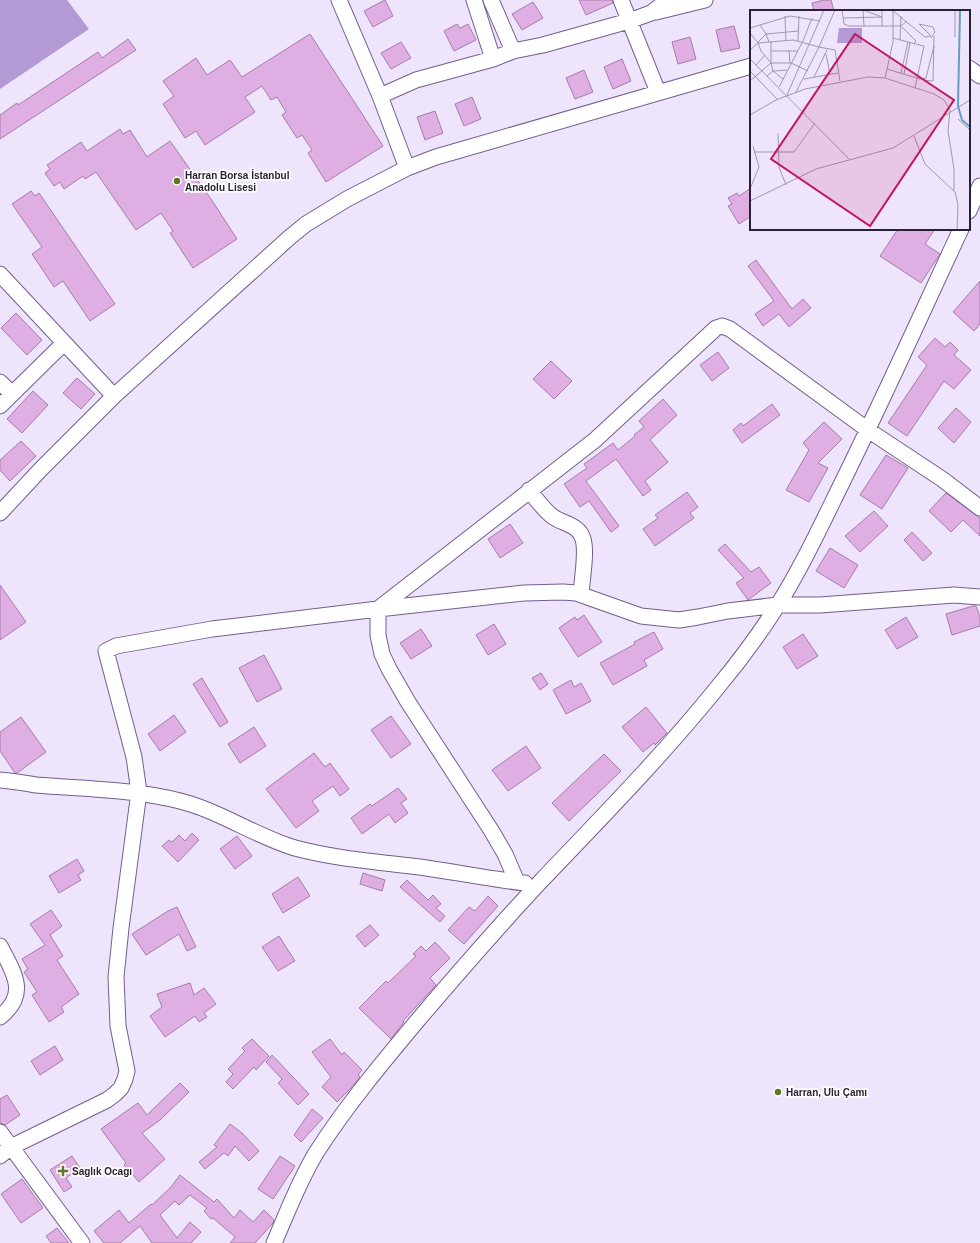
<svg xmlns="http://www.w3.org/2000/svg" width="980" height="1243" font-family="Arial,sans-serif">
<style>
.forest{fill:#b39ad5}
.building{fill:#dfafe4;stroke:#a57ca8}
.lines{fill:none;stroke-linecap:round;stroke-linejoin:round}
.minor-casing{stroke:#735d8f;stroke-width:17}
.minor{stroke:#fff;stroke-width:15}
.poi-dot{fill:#5f7627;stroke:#fff;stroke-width:1.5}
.labels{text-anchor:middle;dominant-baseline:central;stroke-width:3.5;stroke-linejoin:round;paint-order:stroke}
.poi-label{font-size:10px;font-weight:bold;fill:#2a2136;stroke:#fff;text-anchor:start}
.inset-river{fill:none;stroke:#659dca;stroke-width:2}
.inset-road{fill:none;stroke:#a097ad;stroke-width:1}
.view{fill:#c2185b;fill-opacity:0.15;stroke:#c2185b;stroke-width:2}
.inset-edge{fill:none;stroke:#2a2136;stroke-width:2}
</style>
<rect width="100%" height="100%" fill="#eee5fc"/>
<!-- forest -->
<path class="forest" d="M0,0H67L89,29L0,89Z"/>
<!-- building -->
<path class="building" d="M385,0L393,16L373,27L364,11Z
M579,0H612L613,3L586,15Z
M824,0H831L834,11H814L812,3Z
M533,2L543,18L522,30L512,14Z
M457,24L460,28L468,24L476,40L454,51L444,31Z
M734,26L740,48L721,52L716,30Z
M310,34L383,146L326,182L308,153L312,150L302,135L297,138L282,115L286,112L277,97L271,100L262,86L245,97L255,112L205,145L196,131L185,138L163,104L174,96L163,81L196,58L207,75L230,60L242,77Z
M690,37L696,59L678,64L672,42Z
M128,39L136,50L0,139V115L17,103L18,105L98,52L102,58Z
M401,42L411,58L391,69L381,53Z
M622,59L631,81L613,89L604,67Z
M584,70L593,92L575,99L566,78Z
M472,97L481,119L464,126L455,104Z
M435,111L443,133L425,140L417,117Z
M120,129L123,134L130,130L147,157L170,141L211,199L237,239L193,268L170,233L173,231L161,213L136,230L96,172L85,179L83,176L64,189L60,182L54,186L45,173L50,169L47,165L81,142L87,151Z
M751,188V216L739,224L728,206L732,204L728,198L737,193L739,196Z
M31,191L35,196L39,193L115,304L90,321L63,281L54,287L32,254L42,247L12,204Z
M898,229H935L925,244L940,254L921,283L880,256Z
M756,260L792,309L803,299L811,308L789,327L779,314L763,326L755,314L774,301L748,266Z
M980,281V324L974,331L953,312Z
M16,313L42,340L27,355L1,328Z
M935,338L945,347L950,342L958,350L954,355L971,370L954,389L944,381L907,436L888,423L927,365L918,357Z
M718,352L729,368L712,381L700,365Z
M551,361L572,381L554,399L533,379Z
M77,378L95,394L81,409L63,393Z
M33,391L48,405L22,433L7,419Z
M663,399L677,415L650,440L668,462L645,481L651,490L643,496L616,459L586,481L619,526L611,532L589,501L580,507L564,484L587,468L584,464L613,443L618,450L635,436L634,435L644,427L639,421Z
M772,404L780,415L742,443L733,430L741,423L743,426Z
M956,408L971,422L954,443L938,428Z
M824,422L842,439L818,463L828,468L809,502L786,490L809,450L803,443Z
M21,441L36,456L10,481L0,470V460Z
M886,455L908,468L882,509L860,495Z
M687,492L698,507L690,513L694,518L655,546L643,529L658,518L655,515Z
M946,493L980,518V536L963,520L951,532L929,511Z
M874,511L888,526L860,552L845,536Z
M510,524L523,543L500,558L488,539Z
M912,532L932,553L923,561L904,540Z
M725,544L751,572L759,567L771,583L748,600L736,583L744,578L718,550Z
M830,548L858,565L844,588L816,571Z
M0,585L26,622L0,640Z
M973,606H976L980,617V626L952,635L946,614Z
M584,615L602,642L578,657L559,628L575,617L577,620Z
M906,617L918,637L897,649L885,630Z
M494,624L506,644L488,655L476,635Z
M421,629L432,646L411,659L400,643Z
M654,632L663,649L644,660L647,666L613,685L600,663L635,644L634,642Z
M803,634L818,656L797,669L783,647Z
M264,655L282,689L257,702L239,668Z
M541,673L548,684L540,690L532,678Z
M202,678L228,722L220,727L193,684Z
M571,680L574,687L581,683L591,701L566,714L553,690Z
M646,707L667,733L655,745L654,743L643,752L622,727Z
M174,715L186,732L160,751L148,734Z
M391,716L411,744L391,758L371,730Z
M21,717L46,752L17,773H15L0,751V732Z
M254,727L266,746L240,763L228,744Z
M526,746L541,768L508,791L492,770Z
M314,753L325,767L330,763L349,789L340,796L333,786L312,801L319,811L296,828L266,789Z
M604,754L621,771L569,821L552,803Z
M398,788L407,799L401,803L408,813L395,823L389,814L362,834L351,818L370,804L372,806Z
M192,833L199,840L178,862L162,846L169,840L172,842L179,835L185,841Z
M237,836L252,856L235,869L220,849Z
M77,859L84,871L78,875L81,880L59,893L49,876Z
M363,873L385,880L382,891L360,884Z
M298,877L310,896L283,913L272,894Z
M407,880L428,900L433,895L441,904L436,908L445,916L440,922L400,887Z
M488,896L498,906L464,944L448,930L469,907L475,911Z
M177,907L196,947L187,951L179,934L146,955L132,934L168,911Z
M51,910L62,926L50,935L63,956L57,960L79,994L61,1007L64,1012L49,1022L32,995L37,992L24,972L28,969L22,959L45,945L30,924Z
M370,925L379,935L365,947L356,936Z
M279,936L295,961L278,971L262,947Z
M435,942L450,958L430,978L436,985L403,1021L404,1022L391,1039L359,1008L386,981L388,983L416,956L413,954L421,946L426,951Z
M190,983L194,995L204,988L216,1004L204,1013L207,1017L199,1022L195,1016L165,1037L150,1016L162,1007L157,994Z
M252,1039L269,1056L256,1070L254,1067L233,1089L226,1082L233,1074L228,1069L245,1051L242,1048Z
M330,1039L342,1055L344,1052L362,1070L358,1075L360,1077L350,1089L337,1102L322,1087L331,1077L312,1052Z
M55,1046L63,1060L40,1075L31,1061Z
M272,1055L309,1094L298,1105L278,1083L282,1079L266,1062Z
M180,1083L189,1092L160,1120L142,1133L165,1159L139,1182L124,1165L126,1163L101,1129L138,1103L147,1115Z
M7,1095L20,1115L5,1125L0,1123V1099Z
M312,1109L323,1118L301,1142L294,1135Z
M230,1124L242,1133L259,1151L249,1161L235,1146L228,1156L224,1153L205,1169L199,1162L217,1147L214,1145Z
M72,1156L80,1168L66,1178L72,1187L64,1192L50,1170Z
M280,1156L295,1166L273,1199L258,1189Z
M180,1175L214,1202L217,1199L234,1218L240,1210L253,1222L264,1210L274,1220L273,1223L255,1243H230L235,1237L213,1218L211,1219L204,1211L207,1208L190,1195L179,1205L175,1201L160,1215L177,1238L190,1222L201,1232L191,1243H152L140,1226L120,1243H104L94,1231L119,1210L129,1223L151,1204L152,1205L171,1187Z
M22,1179L43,1208L21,1223L1,1194Z
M57,1228L69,1243H51L46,1236Z"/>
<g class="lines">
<defs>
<path id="minor" d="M339,0L380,96L407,168
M474,0L493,59
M491,0L513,51
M621,0L658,92
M656,12L705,0
M969,68L980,76
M380,96L416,80L493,59L513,51L543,45L629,21L651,13L668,0
M969,211L980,186
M0,274L114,396
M0,382L12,394
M0,406L64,343
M529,490C536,499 543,509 552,516C562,524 579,524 583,539C587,552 582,579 581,594
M0,513L41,469L114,396L290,237L306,224L347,199L407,168L436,157L751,66
M0,780C12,781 24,783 36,785C84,789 133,789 180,801C220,811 255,836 295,848C336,859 379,862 420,867C455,872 490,879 525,883
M517,882L505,854L491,830L408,702L389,669L382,654L378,635V609L595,440L716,328L722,326L730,329L868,430L942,479L980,508
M0,946C14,973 29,994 0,1017
M0,1132L82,1243
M0,1156L11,1147L107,1100L115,1094L121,1088L125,1079L127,1071L118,1026L116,977L121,928L139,792L134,757L106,651L116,646L212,629L378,609L524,593L563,592L576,593L641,616L679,620L698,617L728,611L778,605H820L954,595L980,597
M274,1243C287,1213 299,1181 316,1153C346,1106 382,1063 418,1020C458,973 499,926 541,881C601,818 662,756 717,688C738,663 758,636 776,608C799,572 818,532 837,493C880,406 920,317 961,229"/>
</defs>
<!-- minor casing -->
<use href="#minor" class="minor-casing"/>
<!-- minor -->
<use href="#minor" class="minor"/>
</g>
<!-- markers -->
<g class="poi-dot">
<circle cx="177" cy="181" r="4"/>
<circle cx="778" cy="1092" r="4"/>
<path d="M61 1165h4v4h4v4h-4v4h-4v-4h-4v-4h4z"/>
</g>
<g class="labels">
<!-- poi labels -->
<g class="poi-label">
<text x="185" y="175">Harran Borsa İstanbul<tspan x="185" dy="12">Anadolu Lisesi</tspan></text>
<text x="786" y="1092">Harran, Ulu Çamı</text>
<text x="72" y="1171">Saglık Ocagı</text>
</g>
</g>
<!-- overview -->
<g transform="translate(750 10)">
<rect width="220" height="220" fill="#eee5fc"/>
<path d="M89,18H112V33H87Z" fill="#b39ad5"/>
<path class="inset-river" d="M210,0L208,96L212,110L220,117"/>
<path class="inset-road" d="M85,0L69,37L85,40L90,71M92,0L94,14L99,16H151L157,11M113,0L114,16M132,0V16M142,0L175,27L181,26L169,14L183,17L185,22L181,28M35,6L36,31M93,8L132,7L113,0M10,15L40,6L70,11M152,17L166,31L164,33M0,18L10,15L16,24L48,21M0,23L8,33M205,27V0M143,28L158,32L151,63M150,30L151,6M48,31L49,6M8,32L16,24L19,32M158,32L174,36L165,78M8,33L43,30L69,37L46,82M0,40L8,33L11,41L21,53H41L58,61M39,40L40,53M21,41H48M76,44L80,64M0,49L99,149M21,53L23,61L33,69M6,55L15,45M137,59L170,69L176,68L184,36M0,61L27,89M154,64L160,33M17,66L23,61L37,60M64,67L77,40M135,68L143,32V1M54,69L88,63M173,70L183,71L184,26M0,71L21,53V32M29,77L53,31L62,8M37,85L74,0M0,105L26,90L55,79L118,67L135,68L184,84L194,90L200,100L198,121L204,159V180M208,109L220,120M28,123L29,157L36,175M164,126L175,154L205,182L208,195L207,220M4,142H44L65,113M0,179L9,157L3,136M0,191L66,159L143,138L220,90"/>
<path class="view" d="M105,24L204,90L120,216L21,149Z"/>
<rect width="220" height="220" class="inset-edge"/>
</g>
</svg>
